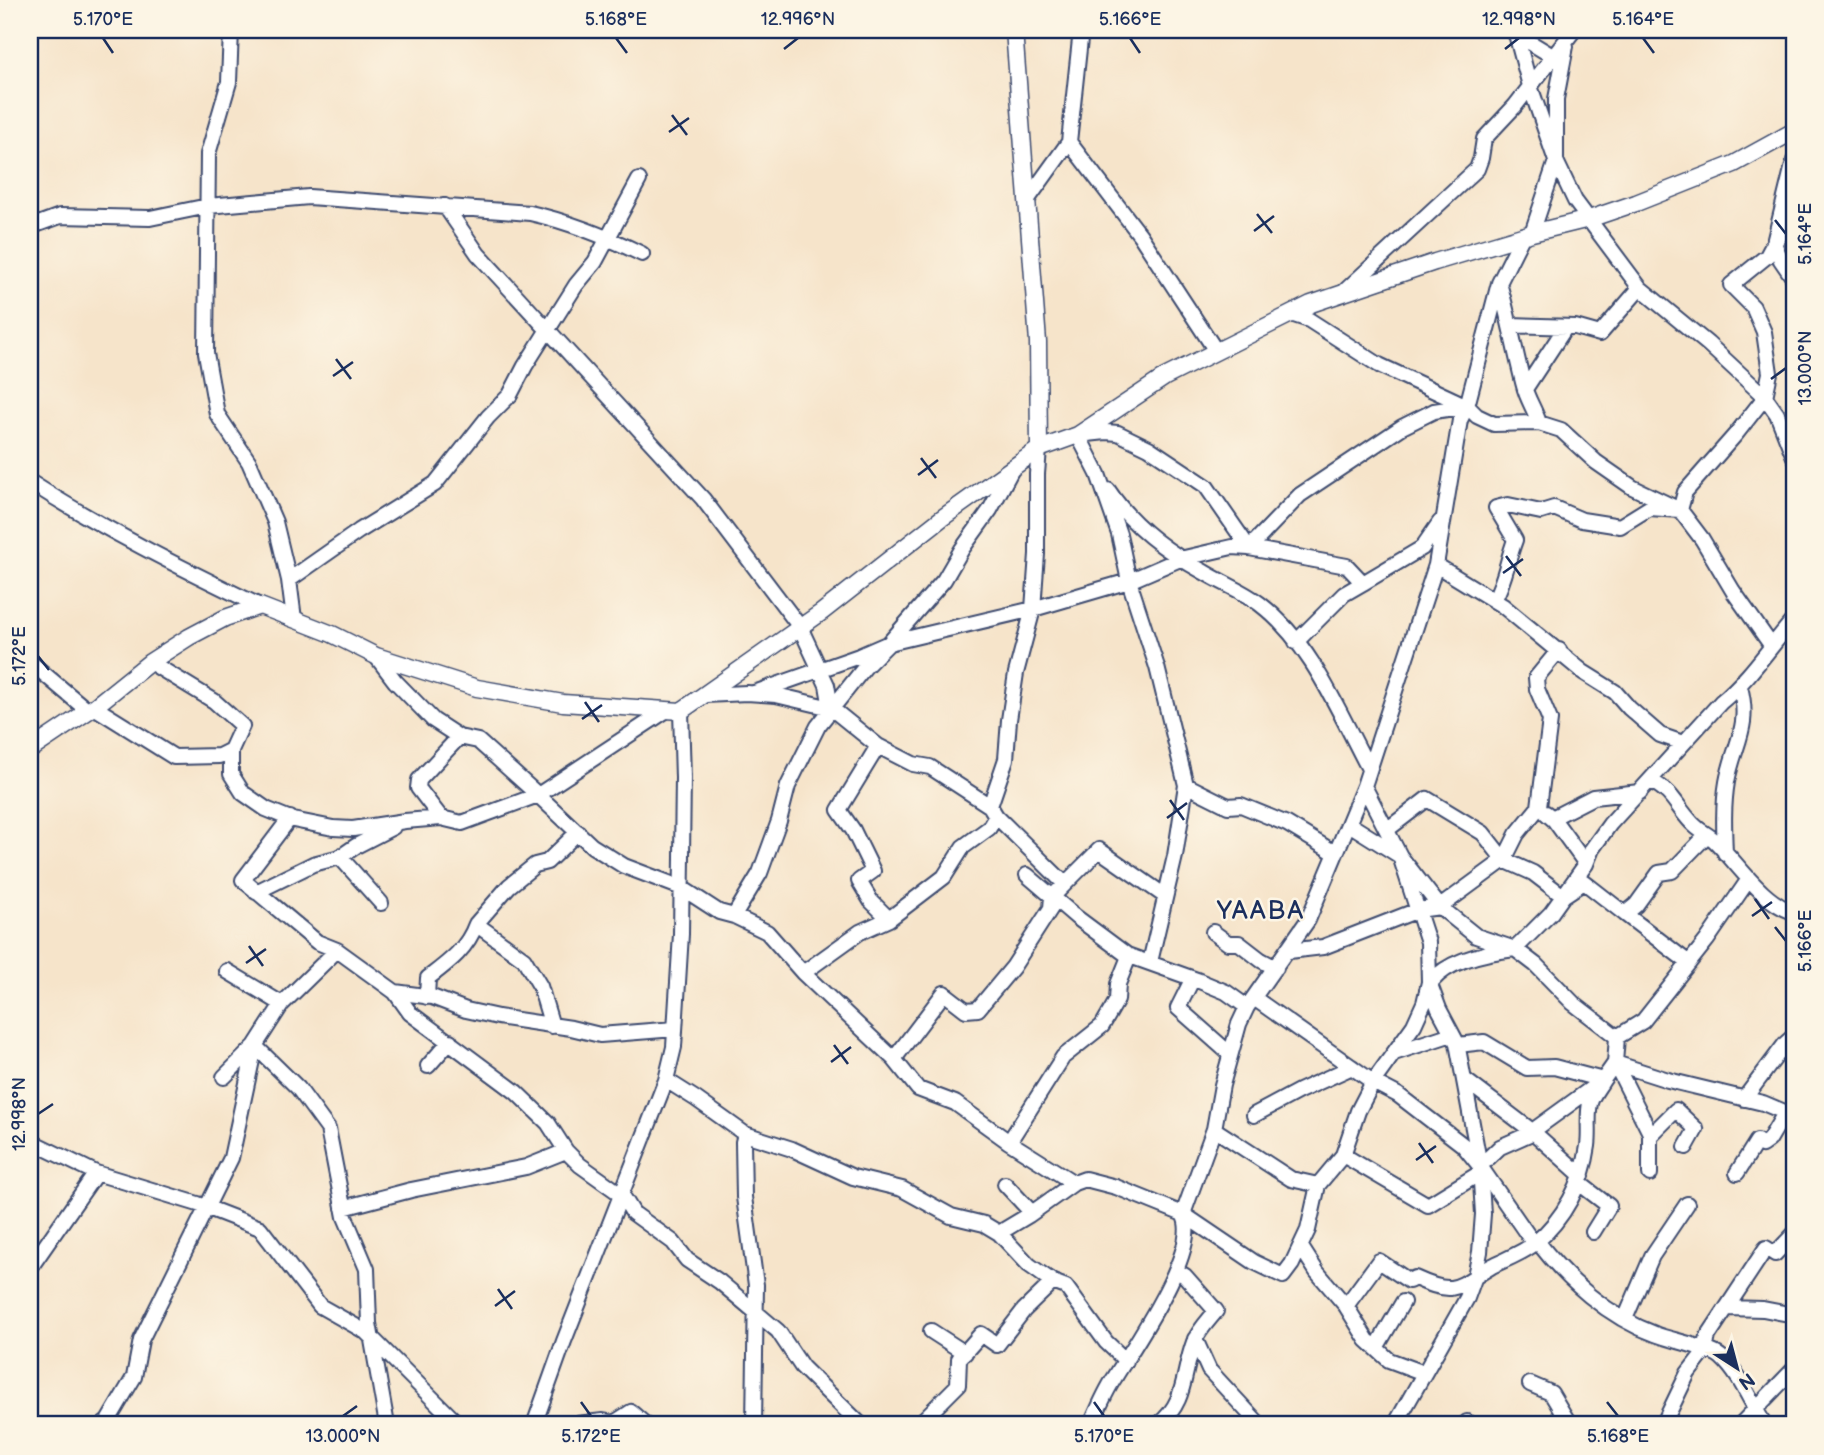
<svg xmlns="http://www.w3.org/2000/svg" width="1824" height="1455" font-family="'Balsamiq Sans',sans-serif">
<style>
.lines{fill:none;stroke-linecap:round;stroke-linejoin:round}
.minor-casing{stroke:#3c4a6e;stroke-width:18}
.tertiary-casing{stroke:#3c4a6e;stroke-width:19}
.minor{stroke:#fff;stroke-width:14}
.tertiary{stroke:#fff;stroke-width:16}
.ticks{fill:none;stroke:#1b2f5e;stroke-width:2.5}
.labels{text-anchor:middle;dominant-baseline:central;stroke-width:5;stroke-linejoin:round;paint-order:stroke}
.quarter-label{font-size:26px;letter-spacing:2px;fill:#1b2f5e;stroke:#fcf5e5}
.neatline{fill:none;stroke:#1b2f5e;stroke-width:2.5}
.ticks-label{font-size:18px;text-anchor:middle;fill:#1b2f5e}
</style>
<rect width="100%" height="100%" fill="#fcf5e5"/>
<filter id="ink" filterUnits="userSpaceOnUse"><feTurbulence type="fractalNoise" baseFrequency=".0143" numOctaves="2"/><feDisplacementMap in="SourceGraphic" scale="14" xChannelSelector="R" yChannelSelector="G"/><feConvolveMatrix kernelMatrix="1 2 1 2 8 2 1 2 1" color-interpolation-filters="sRGB"/></filter>
<filter id="wash" filterUnits="userSpaceOnUse"><feTurbulence type="fractalNoise" baseFrequency=".00686" numOctaves="4" result="noise"/><feDisplacementMap in="SourceGraphic" scale="28" xChannelSelector="R" yChannelSelector="G"/><feGaussianBlur stdDeviation="1.57" result="paint"/><feColorMatrix in="noise" values="0 0 0 0 0 0 0 0 0 0 0 0 0 0 0 0 0 1.4 0 .05"/><feComposite in="paint" operator="in"/></filter>
<g filter="url(#wash)">
<rect width="100%" height="100%" fill="#f6e4ca"/>
</g>
<g filter="url(#ink)">
<g class="lines">
<defs>
<path id="minor" d="M231,30L229,82L208,154L206,353L217,414L249,462L275,522L289,580L294,619
M1513,32L1554,57
M1516,34L1530,86L1556,161L1575,201L1640,288L1708,344L1765,397L1777,414L1794,457
M1069,142L1140,235L1216,351
M1028,199L1069,142L1081,30
M445,206L478,254L703,499L800,627L827,685L831,708
M1794,218L1774,243L1781,260L1794,279
M30,227L60,216L150,218L208,206L309,197L530,213C570,222 605,236 642,254
M1532,233L1556,161V99L1566,46
M1499,283C1509,317 1515,352 1524,386C1527,399 1535,410 1539,423
M1346,290L1477,169L1481,158L1484,139L1515,106L1574,30
M1291,314L1309,320L1379,365L1467,406L1477,416L1494,424L1539,423L1561,430L1596,462L1632,487L1680,510L1702,539L1733,591L1771,645
M1511,325L1575,327L1600,334L1640,288
M1525,389L1565,328
M30,482C103,529 181,568 260,606
M1108,490C1131,525 1167,552 1204,572C1222,583 1243,591 1260,604C1312,644 1338,711 1368,767
M1249,548L1300,495L1402,427L1434,411L1467,406
M1436,565L1503,606L1583,672L1615,692L1629,708L1660,735L1683,743
M289,580L359,531L435,484L488,417L510,395L525,366L576,285L595,262L639,180
M1494,600C1505,581 1507,561 1515,540L1496,508L1508,505L1541,512L1554,508L1582,520L1620,526L1649,508L1680,510L1685,492L1736,434L1765,397L1770,373L1764,332L1753,307L1731,285L1767,256L1774,243L1794,161
M1296,642L1344,594L1363,583
M376,656L395,681L433,720L459,737L478,741L538,795L667,710
M30,662L87,710
M150,662L214,701L242,726L231,750V774L243,793L266,809L293,820L333,828L353,829L405,821L441,818L462,823L538,795L592,846L624,866L682,888L719,912L734,916L767,932L803,973L894,1059L918,1089L955,1103L1009,1142L1074,1183L1085,1179L1116,1187L1183,1214L1254,1262L1283,1276L1292,1264L1308,1230L1318,1185L1343,1155L1358,1111L1373,1082L1414,1025L1424,1003L1429,982L1428,942L1400,856L1349,824
M754,693L859,656L889,643L1033,609L1129,581L1180,559L1232,547L1249,548L1347,566L1363,583L1422,548L1440,522
M705,695L747,693L776,695L831,708L878,746L913,764L930,767L990,806L996,816L1065,884
M94,707L174,757L219,756L231,750
M878,746L839,810L853,830L873,871L859,881L871,901L889,919
M1651,781C1674,793 1675,805 1692,823C1698,830 1707,834 1714,840C1736,861 1763,904 1794,912
M1186,785L1228,806L1241,805L1287,824L1335,853
M1364,786L1400,856L1440,907L1476,936L1515,949L1536,965L1573,1003L1617,1037L1615,1063L1603,1080L1527,1135L1500,1147L1480,1166
M990,806L1006,759L1009,720L1016,673L1033,609L1037,554V474L1039,449
M1546,813L1554,820L1586,864
M290,818L243,880L317,942L337,950L395,992L432,997L466,1010L498,1017L571,1028L600,1035L675,1029
M441,818L418,788L419,780L459,737
M1552,818L1593,797L1640,792
M1388,829L1427,799L1483,833L1504,860L1533,873L1563,896L1584,882L1625,914L1636,905L1659,873L1672,871L1707,835
M1725,853C1724,829 1723,805 1727,782C1734,743 1751,728 1740,687
M340,857L381,903
M1027,875L1076,917L1127,955L1197,980L1226,992L1247,1007
M256,892L313,864L340,857L356,846L393,827
M1625,914L1689,963
M734,916L760,873L779,821L788,786L818,726L865,667L889,643L944,580L962,549L990,510L1012,469
M1213,932L1228,943H1239L1261,960L1276,968
M1289,951L1323,947L1418,910L1440,907L1504,860L1517,834L1539,807L1550,720L1537,689L1536,678L1559,650
M1150,962L1175,856L1186,785L1157,667L1129,581L1119,534L1098,474L1078,435L1106,432L1118,433L1149,448L1206,486L1249,548
M227,971L282,1004
M803,973L860,932L889,919L944,877L963,847L989,828L996,816
M1192,980L1178,1008L1230,1054
M1431,985L1432,981C1450,959 1488,952 1515,949L1551,913L1586,864L1592,849L1610,824L1721,702C1749,679 1770,647 1794,619
M395,992L410,1013L516,1092L548,1123L566,1151L580,1165L622,1195L633,1213L673,1242L687,1260L720,1282L778,1331L802,1367L861,1425
M427,997L428,978C449,962 467,949 476,924
M1254,998L1373,1082L1398,1095L1463,1145L1480,1166L1534,1244
M552,1026L540,986L524,959L476,924L509,886L535,865L547,862L578,832
M1617,1037L1643,1021L1707,940L1749,879
M255,1046L298,1088L328,1129L345,1217L367,1269L369,1323L387,1425
M1394,1053L1452,1034
M894,1059L944,993L966,1010L978,1009L1013,967L1051,908L1052,897L1099,850L1165,896
M1615,1063L1668,1080L1763,1103L1794,1116
M1615,1063L1650,1133V1174
M428,1066L450,1041
M224,1077L255,1046L282,1004L337,950
M666,1080L696,1099L745,1134L792,1149L853,1177L902,1189L951,1216L984,1224L999,1233L1029,1215L1074,1183
M1465,1080L1532,1131L1582,1176
M1744,1099L1786,1043L1794,1036
M1254,1115L1299,1091L1352,1067
M1214,1129L1291,1179L1318,1185
M745,1134L743,1142L744,1197L756,1285L754,1425
M1650,1136L1676,1110L1696,1129L1686,1147
M30,1141L96,1173L198,1204L260,1228L320,1306L366,1332L459,1425
M1009,1142L1063,1057L1102,1026L1117,1000L1118,984L1128,959L1127,955
M1343,1155L1428,1205L1480,1173
M1737,1173L1757,1141L1762,1145L1769,1140L1785,1113
M1579,1183L1609,1206L1593,1232
M1005,1184L1032,1213
M343,1208L411,1190L526,1167L566,1151
M999,1233L1029,1265L1053,1282L1066,1287L1106,1342L1126,1361
M1537,1241C1567,1280 1608,1317 1655,1334C1670,1340 1711,1348 1721,1357C1741,1375 1751,1404 1765,1425
M1301,1247L1317,1272L1346,1306L1367,1340L1389,1360L1424,1373
M30,1268L96,1173
M1346,1306L1379,1261L1409,1281L1415,1278C1456,1297 1457,1287 1492,1266C1506,1259 1523,1253 1535,1243C1564,1219 1583,1183 1588,1146C1590,1132 1587,1117 1590,1103C1592,1095 1599,1087 1603,1080L1554,1067L1527,1068L1484,1042L1458,1045
M1727,1308L1763,1309L1794,1315
M1625,1319L1652,1256L1687,1204
M931,1331L965,1353
M1195,1339L1209,1370L1260,1425
M1376,1348L1403,1302
M1530,1384L1551,1393L1570,1425
M1467,1422L1469,1425
M103,1425L108,1421L134,1377L141,1340L231,1158L255,1046
M534,1425L564,1341L666,1080L674,1047L681,934L683,778L681,711
M569,1425L603,1421L614,1423L631,1412L646,1425
M918,1425L958,1385L959,1359L981,1334L997,1345L1024,1310L1053,1282
M1091,1425C1098,1409 1105,1392 1115,1377C1133,1347 1203,1247 1183,1214L1214,1129L1222,1085L1239,1024L1247,1007L1308,920L1364,786L1436,565L1460,420L1467,406L1499,283L1522,237
M1158,1425C1187,1402 1182,1374 1194,1342C1198,1331 1209,1320 1216,1311L1185,1276L1177,1271
M1395,1425L1467,1298L1475,1276L1480,1252L1483,1214L1480,1166L1457,1043L1439,1009L1429,982
M1663,1425L1688,1373L1705,1351L1708,1336L1766,1248L1775,1254L1794,1234
M1740,1425L1794,1369"/>
<path id="tertiary" d="M1014,30L1038,342L1039,449
M30,750L94,707L150,662L189,637L225,618L260,606L332,634L376,656L477,688L563,703L681,711L822,612L942,518L1039,449L1078,435L1165,377L1311,304L1435,262L1532,233L1589,219L1636,203L1734,164L1794,131"/>
</defs>
<!-- minor casing -->
<use href="#minor" class="minor-casing"/>
<!-- tertiary casing -->
<use href="#tertiary" class="tertiary-casing"/>
<!-- minor -->
<use href="#minor" class="minor"/>
<!-- tertiary -->
<use href="#tertiary" class="tertiary"/>
</g>
</g>
<!-- ticks -->
<path class="ticks" d="M103,38L113,53M616,38L627,53M1130,38L1140,53M1643,38L1654,53M784,49L798,38M1505,49L1519,38M672,115L687,135M669,132L689,118M1257,214L1272,233M1775,220L1786,234M1254,231L1274,216M336,359L351,379M333,376L353,362M1771,379L1786,368M921,458L936,478M918,475L938,460M1506,556L1521,576M1503,573L1523,559M38,656L49,670M585,702L599,722M582,719L602,705M1170,800L1184,820M1167,818L1187,803M1755,899L1769,919M1752,916L1772,902M1775,927L1786,941M249,946L263,966M246,963L266,949M834,1045L848,1064M831,1062L851,1047M38,1114L53,1104M1419,1143L1433,1163M1416,1160L1436,1146M498,1289L512,1309M495,1306L515,1291M581,1402L591,1416M1094,1402L1104,1416M1607,1402L1618,1416M343,1416L357,1406"/>
<g class="labels">
<!-- quarter labels -->
<g class="quarter-label">
<text x="1261" y="911">YAABA</text>
</g>
</g>
<!-- margin -->
<rect width="1824" height="1455" fill="none" stroke="#fcf5e5" stroke-width="77"/>
<!-- north arrow -->
<g transform="translate(1737 1368) rotate(144)" stroke="#fcf5e5" stroke-width="5" paint-order="stroke">
<path d="M0-5L12 26L0 18L-12 26Z" fill="#1b2f5e"/>
<text y="-10" font-size="19" font-weight="bold" text-anchor="middle" fill="#1b2f5e">N</text>
</g>
<rect x="38" y="38" width="1748" height="1378" class="neatline"/>
<g class="ticks-label">
<text x="103" y="25">5.170°E</text>
<text x="616" y="25">5.168°E</text>
<text x="798" y="25">12.996°N</text>
<text x="1130" y="25">5.166°E</text>
<text x="1519" y="25">12.998°N</text>
<text x="1643" y="25">5.164°E</text>
<text transform="translate(1805 234) rotate(-90)" y="6">5.164°E</text>
<text transform="translate(1805 368) rotate(-90)" y="6">13.000°N</text>
<text transform="translate(19 656) rotate(-90)" y="6">5.172°E</text>
<text transform="translate(1805 941) rotate(-90)" y="6">5.166°E</text>
<text transform="translate(19 1114) rotate(-90)" y="6">12.998°N</text>
<text x="343" y="1442">13.000°N</text>
<text x="591" y="1442">5.172°E</text>
<text x="1104" y="1442">5.170°E</text>
<text x="1618" y="1442">5.168°E</text>
</g>
</svg>
